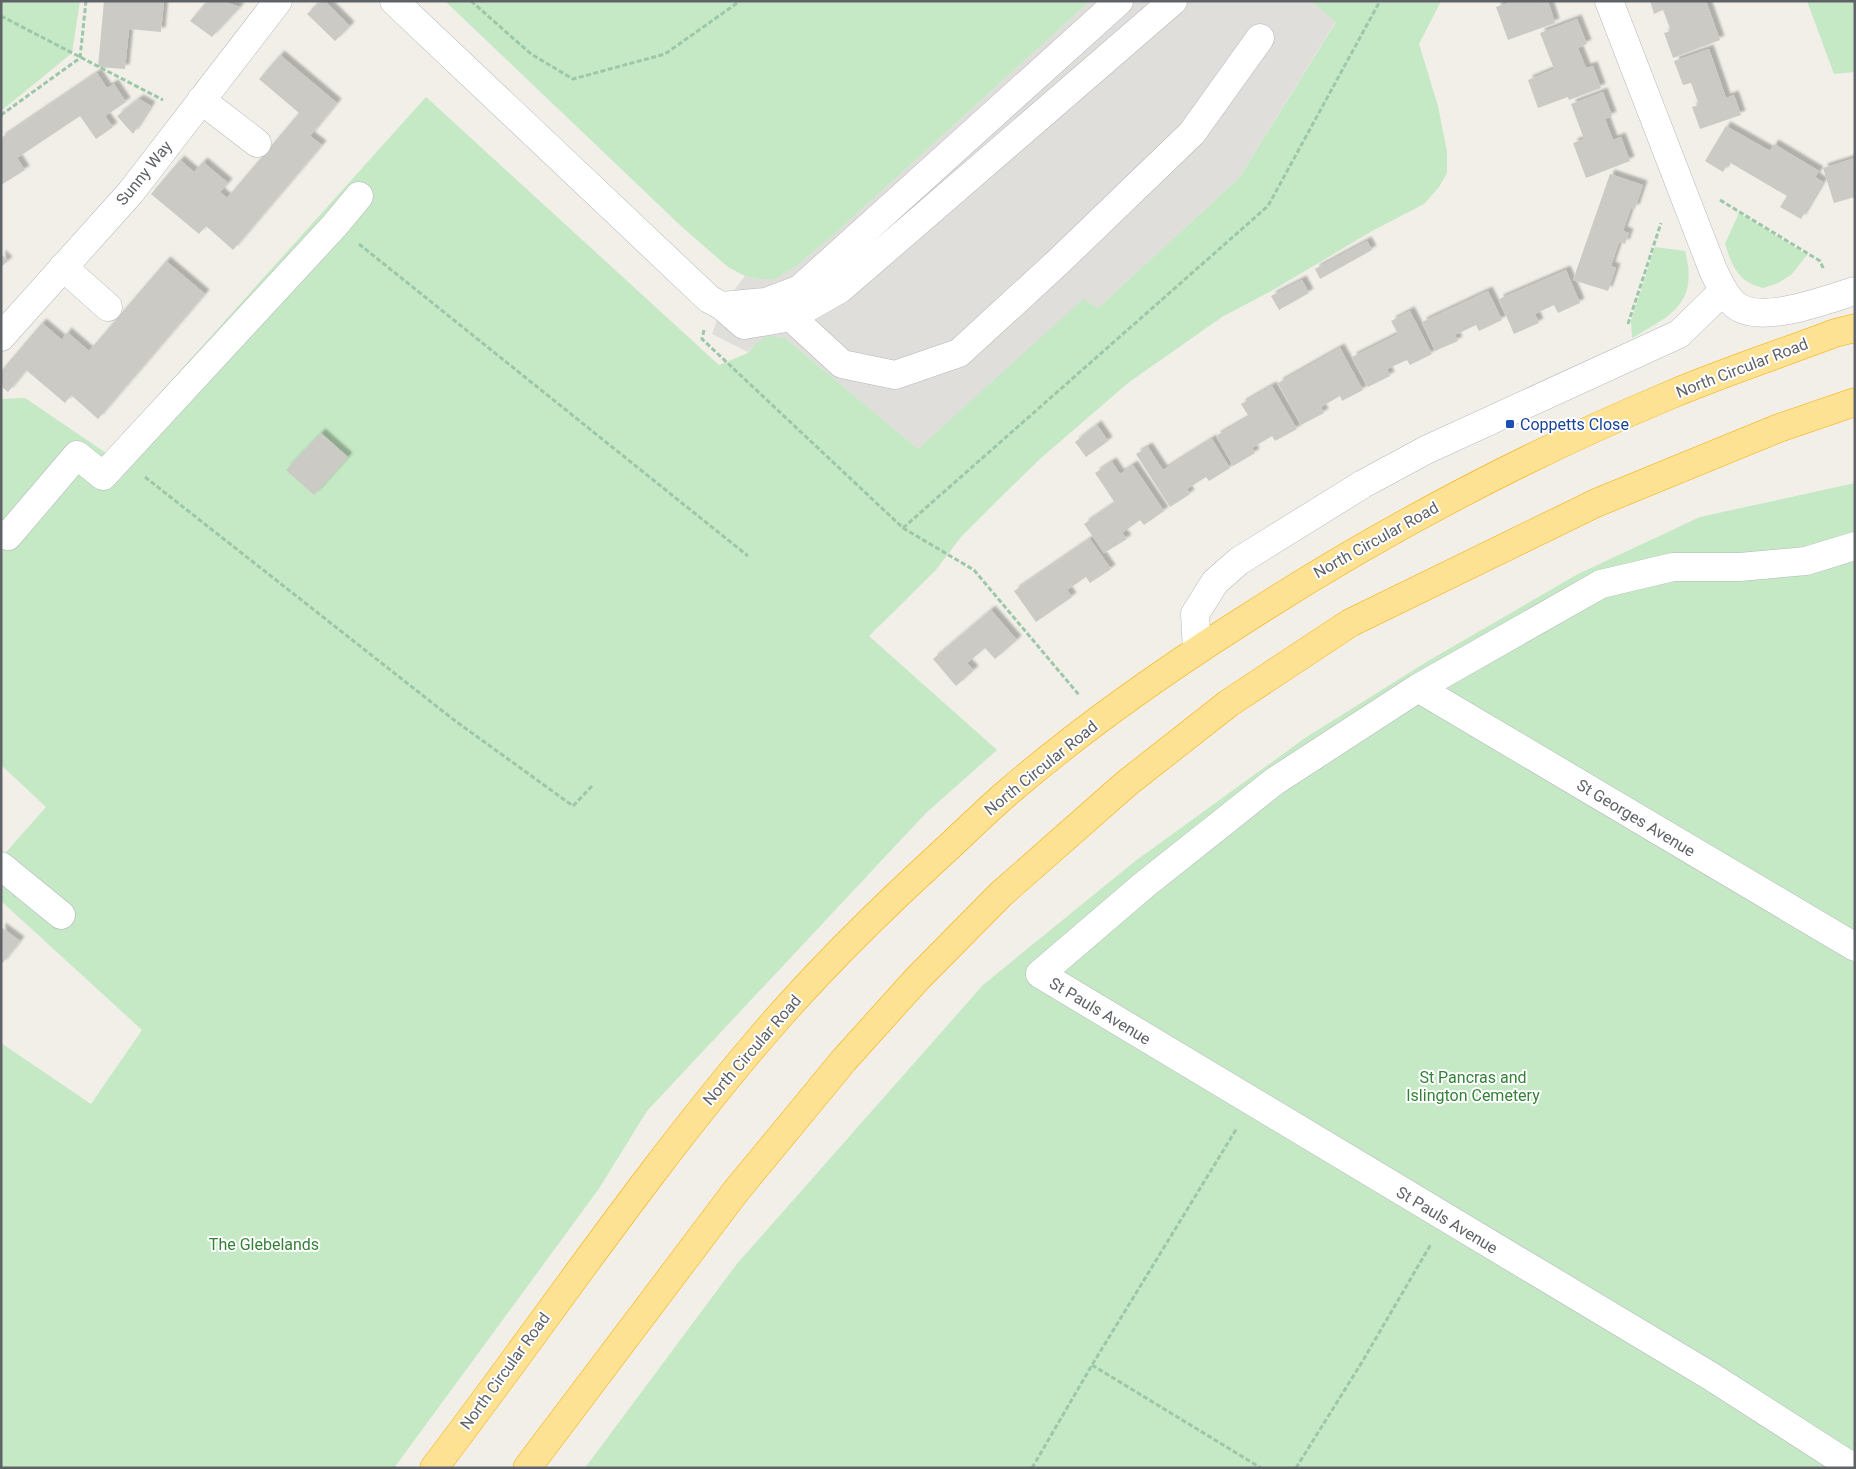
<svg xmlns="http://www.w3.org/2000/svg" width="1856" height="1469" font-family="Roboto,sans-serif">
<style>
.industrial{fill:#e0deda}
.green{fill:#c5e8c5}
.building{fill:#cccac5;filter:url(#shadow)}
.lines{fill:none;stroke-linecap:round;stroke-linejoin:round}
.minor-casing{stroke:#b5b8bc;stroke-width:29}
.highway-casing{stroke:#f9ab00;stroke-width:29}
.path{stroke:#9cc7a9;stroke-width:3;stroke-dasharray:5 2.5;stroke-linecap:butt}
.minor{stroke:#fff;stroke-width:28}
.highway{stroke:#fde293;stroke-width:28}
.transit-dot{fill:#1a4fb4;stroke:#fff;stroke-width:2}
.labels{text-anchor:middle;dominant-baseline:central;stroke-width:4;stroke-linejoin:round;paint-order:stroke}
.street-label{font-size:16px;fill:#5f6368;stroke:#fff}
.transit-label{font-size:16px;fill:#164399;stroke:#fff;text-anchor:start}
.park-label{font-size:16px;fill:#348238;stroke:#fff}
</style>
<defs>
<filter id="shadow"><feDropShadow dx="4.5" dy="-4.5" stdDeviation="1" flood-color="#0004"/></filter>
</defs>
<rect width="100%" height="100%" fill="#f1efe8"/>
<!-- industrial -->
<path class="industrial" d="M1090,1H1311L1336,21L1239,178L1098,308L1083,300L918,449L785,338L756,343L748,352L712,334L722,306L745,276L759,279H775L794,268L831,237Z"/>
<!-- green -->
<path class="green" d="M1,1H80L72,53L1,111Z
M445,1H1090L831,237L794,268L775,279H759L745,276L728,267L682,227Z
M1311,1H1441L1419,44L1438,106L1447,152V173L1439,187L1424,204L1372,231L1273,290L1222,317L1128,383L1041,458L1005,493L961,537L935,571L869,636L997,750L926,813L647,1111L598,1190L394,1468H1V1043L91,1104L142,1030L1,901V858L46,807L1,765V399L25,398L106,453L426,97L719,365L748,353L756,343L768,336L785,338L918,449L1083,299L1098,308L1239,178L1336,22Z
M1807,1H1855V72L1834,74Z
M1739,213L1807,255L1792,274L1778,283L1763,288C1737,281 1733,267 1725,244Z
M1655,247L1685,251C1699,304 1671,315 1632,338L1631,321Z
M1855,483V1468H585L736,1265L983,985L1134,862L1305,738L1428,661L1578,574L1700,517Z"/>
<!-- building -->
<path class="building" d="M104,1H164L161,32L129,29L125,69L98,67Z
M207,1H222L240,7L212,37L190,21Z
M320,1H325L350,26L335,41L307,14Z
M1507,1H1540L1541,3L1548,1L1555,23L1508,40L1496,7L1508,3Z
M1650,1H1706L1720,40L1673,58L1664,33L1671,31L1663,10L1654,14Z
M1577,19L1587,44L1578,48L1586,68L1593,66L1601,88L1569,100L1568,97L1538,108L1528,80L1554,69L1540,33Z
M1709,49L1726,98L1734,95L1741,115L1700,129L1692,107L1699,105L1691,83L1683,85L1674,61Z
M280,55L337,103L310,136L322,145L233,250L206,226L199,234L151,194L180,160L194,172L203,162L228,183L220,192L227,198L299,113L259,79Z
M97,73L107,88L114,84L126,102L105,116L113,127L96,139L80,116L17,158L25,170L1,185V138Z
M1603,92L1612,116L1605,119L1613,140L1621,137L1630,161L1586,178L1573,143L1584,139L1571,104Z
M139,99L151,106L133,134L117,116Z
M1726,126L1770,151L1774,144L1819,171L1815,177L1823,182L1801,219L1780,207L1787,196L1729,162L1723,172L1705,161Z
M1855,158V197L1834,203L1823,168Z
M1610,174L1643,185L1635,209L1631,208L1623,231L1629,233L1625,244L1619,242L1611,266L1616,268L1608,291L1573,280Z
M1367,241L1372,250L1320,279L1315,269Z
M1,254L8,261L1,267Z
M166,261L205,294L98,419L71,395L65,403L26,370L8,392L1,386V371L42,323L62,340L67,332L89,351Z
M1566,270L1580,303L1558,313L1554,305L1535,314L1539,323L1514,334L1499,299Z
M1302,280L1309,293L1279,310L1271,296Z
M1488,291L1502,320L1479,331L1476,325L1455,335L1458,341L1435,351L1422,322Z
M1410,311L1432,354L1410,365L1407,360L1387,369L1390,376L1368,387L1352,357L1398,334L1391,321Z
M1340,348L1363,390L1342,401L1340,396L1321,407L1324,413L1301,425L1278,383Z
M1272,386L1297,429L1275,441L1272,436L1252,448L1255,453L1233,466L1216,436L1249,417L1241,404Z
M1097,425L1108,441L1086,457L1075,442Z
M321,433L348,457L314,495L286,470Z
M1212,439L1230,468L1209,481L1206,477L1187,489L1190,494L1170,507L1136,454L1148,447L1163,470Z
M1112,462L1120,474L1133,465L1164,511L1144,525L1140,520L1122,533L1127,539L1104,553L1084,524L1115,503L1095,473Z
M1090,539L1111,569L1090,583L1086,577L1067,590L1072,597L1036,622L1014,591Z
M991,610L1017,640L995,659L985,648L967,663L974,670L956,686L933,659Z
M1,927L20,941L1,965Z"/>
<g class="lines">
<defs>
<path id="minor" d="M394,1L709,299L722,306L744,325L791,317L840,289L1173,1
M1609,1L1713,270C1719,282 1724,294 1733,303C1757,327 1825,300 1855,291
M201,100L257,143
M63,267L108,307
M722,306L766,302L800,289L1119,1
M791,317L842,364L895,375L959,353L1057,263L1192,133L1260,38
M1,337L131,192L278,1
M1,534L8,536L77,455L103,476L335,225L359,196
M1855,546L1806,561L1740,567H1673L1601,584L1418,688L1275,781L1144,885L1040,974L1712,1377L1849,1465L1855,1464
M1197,650L1195,614L1215,582L1239,561L1363,484L1426,450L1679,334L1723,291
M1418,688L1855,947
M1,866L61,915"/>
<path id="highway" d="M434,1468C546,1321 649,1167 770,1027C823,966 880,910 939,856C962,835 984,813 1007,793C1079,731 1158,675 1238,624C1375,535 1520,458 1670,395C1724,372 1780,354 1835,333L1855,328
M527,1468L736,1191L844,1060L917,979L1001,894L1127,783L1229,703L1350,623L1596,503L1779,428L1855,402"/>
</defs>
<!-- minor casing -->
<use href="#minor" class="minor-casing"/>
<!-- highway casing -->
<use href="#highway" class="highway-casing"/>
<!-- path -->
<path class="path" d="M471,1L531,54L573,79L665,54L740,1
M1,16L163,100
M1,115L80,58L86,1
M1720,200L1820,261L1824,270
M359,244L748,556
M1628,324L1661,223
M704,330L702,339L903,528L974,570L1079,695
M145,477L454,720L573,806L592,786
M903,528L1268,206L1380,1
M1092,1365L1261,1468
M1032,1468L1092,1365L1237,1128
M1296,1468L1362,1362L1431,1244"/>
<!-- minor -->
<use href="#minor" class="minor"/>
<!-- highway -->
<use href="#highway" class="highway"/>
</g>
<!-- markers -->
<rect class="transit-dot" x="1505" y="419" width="10" height="10" rx="2.5"/>
<g class="labels">
<!-- street labels -->
<g class="street-label">
<text transform="translate(144 173) rotate(-51)">Sunny Way</text>
<text transform="translate(1742 368) rotate(-21)">North Circular Road</text>
<text transform="translate(1376 540) rotate(-29)">North Circular Road</text>
<text transform="translate(1041 768) rotate(-39)">North Circular Road</text>
<text transform="translate(1636 818) rotate(31)">St Georges Avenue</text>
<text transform="translate(1100 1011) rotate(31)">St Pauls Avenue</text>
<text transform="translate(752 1050) rotate(-49)">North Circular Road</text>
<text transform="translate(1447 1220) rotate(31)">St Pauls Avenue</text>
<text transform="translate(505 1371) rotate(-54)">North Circular Road</text>
</g>
<!-- transit labels -->
<g class="transit-label">
<text x="1520" y="424">Coppetts Close</text>
</g>
<!-- park labels -->
<g class="park-label">
<text x="1473" y="1077">St Pancras and<tspan x="1473" dy="18">Islington Cemetery</tspan></text>
<text x="264" y="1244">The Glebelands</text>
</g>
</g>
<!-- border -->
<rect width="1856" height="1469" fill="none" stroke="#5f6368" stroke-width="5"/>
</svg>
